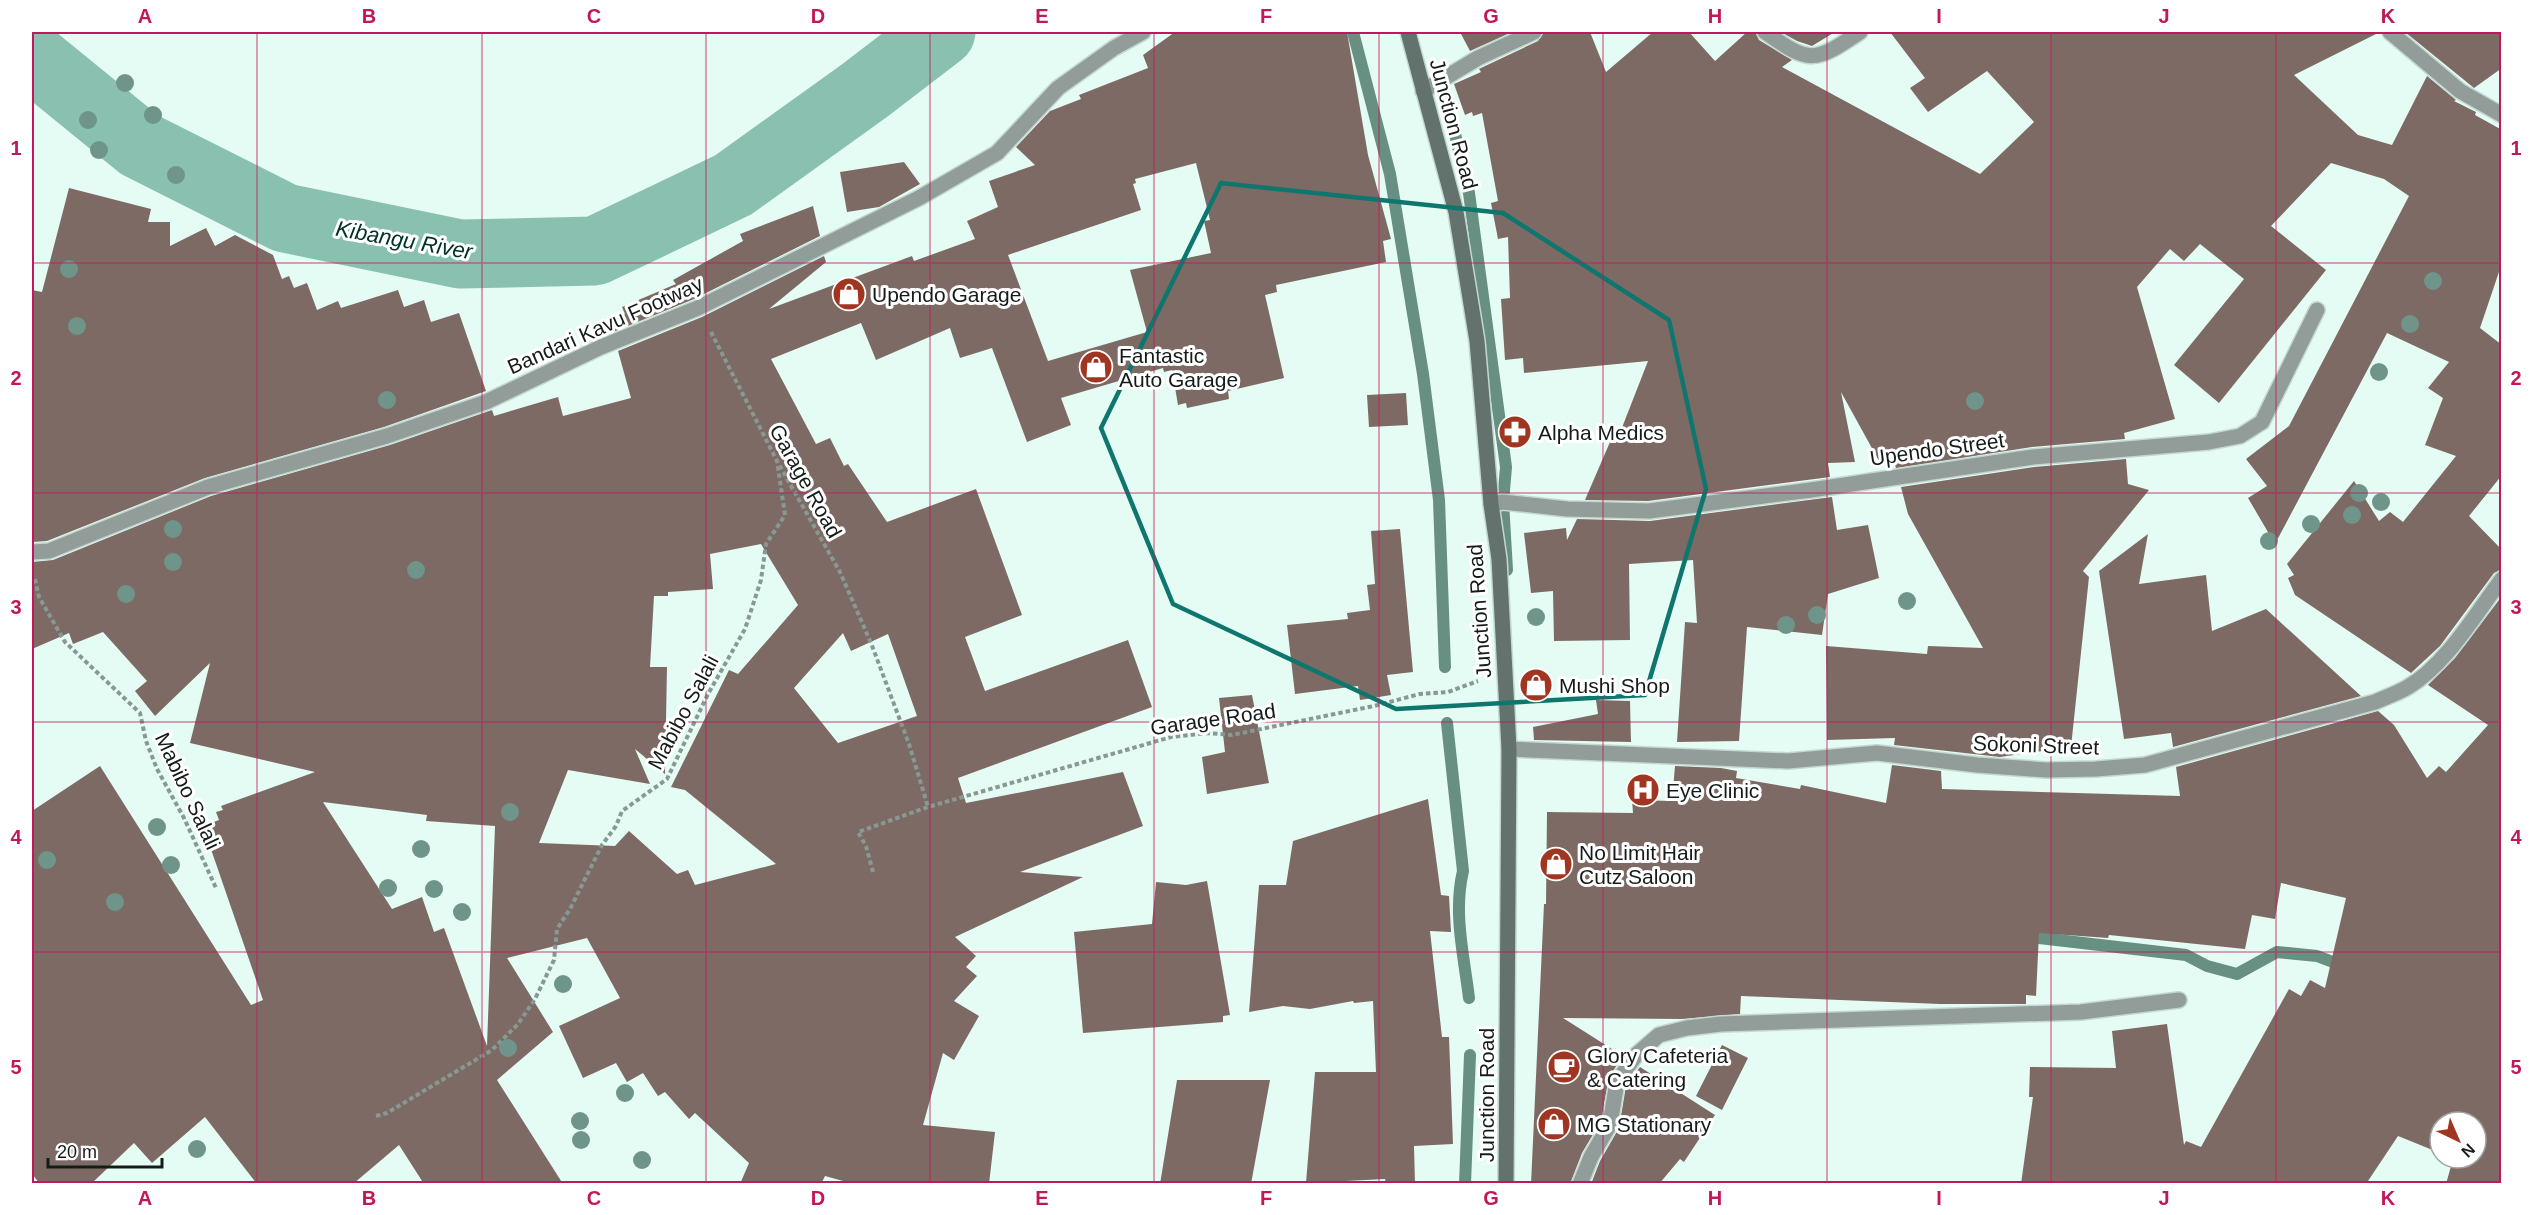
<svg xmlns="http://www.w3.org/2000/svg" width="2533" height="1215" font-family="Arial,sans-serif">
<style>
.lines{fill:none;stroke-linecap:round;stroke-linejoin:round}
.stream{stroke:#678f82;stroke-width:12}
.river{stroke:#8ac0af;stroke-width:69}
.building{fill:#7e6a65;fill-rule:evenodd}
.minor-casing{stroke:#c3d8d0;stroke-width:18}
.secondary-casing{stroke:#c3d8d0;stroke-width:18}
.path{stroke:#889993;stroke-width:4;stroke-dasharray:4.5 3;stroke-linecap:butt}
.minor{stroke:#929c99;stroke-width:15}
.secondary{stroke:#64726d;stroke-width:15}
.tree{fill:#6f9489}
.marked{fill:none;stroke:#0f766e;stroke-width:4.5;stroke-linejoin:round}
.grid{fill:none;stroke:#c2185b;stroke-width:1.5;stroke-opacity:0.55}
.labels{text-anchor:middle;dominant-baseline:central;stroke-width:6;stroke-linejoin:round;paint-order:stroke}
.street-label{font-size:21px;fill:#141c1a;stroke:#fff}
.poi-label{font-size:21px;fill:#141c1a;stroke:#fff;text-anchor:start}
.water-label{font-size:22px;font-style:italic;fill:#003227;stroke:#fff}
.neatline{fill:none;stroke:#c2185b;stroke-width:2}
.grid-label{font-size:20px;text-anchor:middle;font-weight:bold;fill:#c2185b}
</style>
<rect width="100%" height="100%" fill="#e4fcf3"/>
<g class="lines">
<!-- stream -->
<path class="stream" d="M1353,32L1390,174L1423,374L1439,500L1445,667
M1451,117L1469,193L1506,467L1503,502L1507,570
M1447,723L1463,871C1453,913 1464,956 1469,998
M2022,936L2186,955L2207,966L2237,974L2277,952L2317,956L2346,967
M1465,1184L1470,1055"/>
<!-- river -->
<path class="river" d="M32,57L140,145L285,218L460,254L595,251L733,185L864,91L941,32"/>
</g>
<!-- building -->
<path class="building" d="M1175,32H1347L1368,155L1391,239L1383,241L1386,262L1276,285L1277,292L1265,295L1284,378L1228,391L1229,399L1187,408L1186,403L1178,405L1172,370L1164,372L1163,368L1061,398L1071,425L1027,442L992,348L960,358L950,328L876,360L861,323L771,359L816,444L830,438L844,466L848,464L887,522L976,489L1022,615L965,637L985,691L1128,640L1152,707L958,778L966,803L1123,772L1143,826L1020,872L1083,877L955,937L976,956L966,967L977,976L954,1001L979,1016L954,1060L943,1053L923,1125L995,1132L989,1184H854L825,1176L821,1184H740L749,1163L695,1113L689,1119L665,1092L658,1096L643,1073L627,1082L616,1063L583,1078L559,1026L620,998L587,938L507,958L553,1032L497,1080L563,1184H424L399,1145L353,1184H257L205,1117L152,1163L134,1143L91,1184H40L32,1174V811L100,766L251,1005L263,1000L203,826L219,820L216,812L223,810L221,806L315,772L190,743L210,663L155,716L135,691L147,681L103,632L73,644L69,633L32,649V562L53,560L211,496L390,445L492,410L494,416L558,397L563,416L631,398L618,351L702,317L824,256L826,262L769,309L912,256L914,261L975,239L967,221L998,207L989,181L1035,165L1016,147L1050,111L1081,99L1079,95L1148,68L1143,55ZM1196,163L1210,220L1204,221L1211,253L1130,270L1147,332L1048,361L1008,255L1141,210L1133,184L1136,183L1135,179ZM761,544L798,605L738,674L729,670L671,787L685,790L776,864L695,885L688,870L677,874L629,831L615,846L539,843L568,770L650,784L635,749L665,774L667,667H650L654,596H668V592L713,589L710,554ZM843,633L851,651L888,634L917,716L838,743L794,688ZM323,802L427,815L426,821L495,826L487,1046L444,928L434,932L422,897L392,909Z
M1460,32H1512L1470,51Z
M1544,32H1590L1606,72L1653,32H1689L1715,61L1747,32H1755L1759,40L1792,60L1782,67L1980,174L2034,122L1987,71L1928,112L1910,88L1925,78L1890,32H2380L2294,75L2358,135L2392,145L2427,76L2456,100L2454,101L2476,112L2475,115L2502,130V263L2480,328L2502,345V475L2469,516L2502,550V569L2494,573L2440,646L2411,673L2295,595L2288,578L2294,575L2287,564L2354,481L2379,521L2390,512L2403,522L2456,456L2425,445L2443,398L2428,388L2449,362L2387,333L2275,544L2248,498L2267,486L2246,459L2289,426L2409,196L2384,179L2331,163L2271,226L2326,270L2219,403L2174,365L2244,279L2200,244L2184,261L2170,249L2137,287L2175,419L2124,433L2125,439L2032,447L1896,468L1894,461H1879L1841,392L1855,462L1828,463L1830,477L1648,501L1585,500L1610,442L1616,443L1648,361L1524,373L1523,358L1505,360L1501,299L1510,298L1508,237L1498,239L1491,203L1498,201L1482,113L1473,116L1472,112L1465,115L1454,84L1481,72L1479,69L1483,67L1538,41Z
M1781,32H1835L1812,46L1797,41Z
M2405,32H2502V68L2474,88Z
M904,162L920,184L879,207L847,212L840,172Z
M69,188L151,209L148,222H170V246L206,228L215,246L235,235L273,255L282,279L289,276L294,288L307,283L317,310L338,301L341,308L398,290L404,307L424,300L431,322L459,313L486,391L384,427L205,478L47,541L32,542V290L42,292Z
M813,206L820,236L694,299L613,332L609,318L625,314L622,307L676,284L673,280L743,241L740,234Z
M1406,393L1408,425L1369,427L1367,395Z
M2126,459L2128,484L2149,490L2083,571L2089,577L2071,747L2000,757L1894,745L1895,738L1827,740L1826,646L1927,654L1928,646L1983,648L1908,514L1901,487L2034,467Z
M1832,497L1837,530L1868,525L1879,578L1828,594L1822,635L1747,627L1739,741L1677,742L1685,622L1697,623L1693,560L1629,564L1630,640L1554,641L1553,591L1531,593L1524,533L1566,528L1567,540L1577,519L1650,521Z
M1400,529L1413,672L1387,675L1391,695L1360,700L1358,686L1295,694L1287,625L1348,619L1347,613L1370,610L1367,585L1375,584L1371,531Z
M2148,534L2139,584L2206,575L2212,631L2266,609L2361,696L2173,747L2171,733L2124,739L2099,571Z
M2502,596V1184H2446L2453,1159L2451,1158H2476V1122H2440V1153L2398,1136L2366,1184H2021L2033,1097H2029L2030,1067L2116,1068L2112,1031L2167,1024L2184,1145L2186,1141L2201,1147L2289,989L2301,996L2310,980L2325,988L2346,898L2281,883L2275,919L2252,915L2245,949L2109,935L2108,938L2039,933L2036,996L2026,995V1004H1940L1741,996L1740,1014L1682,1019L1563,1018L1623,1056L1609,1077L1601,1121L1582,1153L1570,1184H1531L1544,904H1546L1547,812L1633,813L1632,800L1672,801L1675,766L1721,768L1737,771L1736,778L1800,789L1801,785L1886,803L1892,765L1941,771L1942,789L2180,796L2176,767L2378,711L2394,725L2427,778L2439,766L2446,772L2488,725L2428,685L2455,658Z
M1252,695L1269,783L1207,794L1202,757L1225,752L1219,698Z
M1596,700L1630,701L1631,742L1534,740L1533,727L1598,714Z
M1428,799L1441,895L1449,896L1451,932L1430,931L1442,1037H1449L1453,1144L1414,1146L1415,1184H1386L1385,1179L1306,1183L1315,1072H1376L1373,1001L1354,1003L1353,1001L1310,1009L1283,1006L1249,1012L1259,885H1286L1293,841Z
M1207,881L1230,1015L1223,1016V1022L1083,1033L1074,932L1152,924L1156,882L1186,885Z
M1722,1045L1748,1058L1722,1110L1696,1096Z
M1640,1067L1715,1115L1684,1162L1680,1159L1659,1184H1591L1600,1161L1619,1128L1626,1086Z
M1177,1080H1270L1251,1184H1160Z"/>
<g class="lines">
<defs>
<path id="minor" d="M1765,32C1810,64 1814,63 1860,32
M2390,32L2460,91L2502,115
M1423,91L1478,58L1534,32
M1491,504L1503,502L1567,509L1649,511L1811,490L2033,457L2209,442L2240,436L2262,422L2317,310
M32,552L49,551L208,487L387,436L486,402L601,347L698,308L919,198L997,153L1058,88L1114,48L1143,32
M1509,749L1788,761L1877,753L1977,765L2046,770L2096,769L2145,765L2375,702C2386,697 2398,693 2408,687C2446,665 2476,613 2502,579
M1580,1184L1591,1157L1610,1124L1617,1082L1636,1055L1659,1035L1687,1028L1721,1024L2081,1012L2179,1000"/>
<path id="secondary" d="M1408,32L1456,212L1477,341L1491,504L1499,559L1509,749L1506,1184"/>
</defs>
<!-- minor casing -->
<use href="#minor" class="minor-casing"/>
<!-- secondary casing -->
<use href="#secondary" class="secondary-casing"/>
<!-- path -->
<path class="path" d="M711,332L777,461L840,572L871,643L909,744L928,807
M35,579L39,597L65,642L140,713L146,741L157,769L184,818L216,888
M873,872L866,846L858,832L928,807L1171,737L1208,733L1232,735L1374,706L1420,694L1448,692L1478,681
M376,1116L387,1113L492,1050L518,1024L535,999L554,960L557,929L570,909L602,845L616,826L622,811L667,779L708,694L745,629L761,580L766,544L785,515L777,461"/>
<!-- minor -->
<use href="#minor" class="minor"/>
<!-- secondary -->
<use href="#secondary" class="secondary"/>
</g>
<!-- trees -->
<g class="tree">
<circle cx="125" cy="83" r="9"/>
<circle cx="153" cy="115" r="9"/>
<circle cx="88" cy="120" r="9"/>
<circle cx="99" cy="150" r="9"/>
<circle cx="176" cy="175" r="9"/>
<circle cx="69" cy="269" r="9"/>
<circle cx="2433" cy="281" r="9"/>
<circle cx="2410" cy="324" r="9"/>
<circle cx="77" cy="326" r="9"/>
<circle cx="2379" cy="372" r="9"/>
<circle cx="387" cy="400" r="9"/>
<circle cx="1975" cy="401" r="9"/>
<circle cx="2359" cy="493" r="9"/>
<circle cx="2381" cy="502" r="9"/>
<circle cx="2352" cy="515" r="9"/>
<circle cx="2311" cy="524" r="9"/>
<circle cx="173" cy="529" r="9"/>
<circle cx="2269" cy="541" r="9"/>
<circle cx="173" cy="562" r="9"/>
<circle cx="416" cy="570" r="9"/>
<circle cx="126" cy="594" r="9"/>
<circle cx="1907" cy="601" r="9"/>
<circle cx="1817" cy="615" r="9"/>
<circle cx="1536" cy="617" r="9"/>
<circle cx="1786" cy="625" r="9"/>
<circle cx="510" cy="812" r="9"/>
<circle cx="157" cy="827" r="9"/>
<circle cx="421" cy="849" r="9"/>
<circle cx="47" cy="860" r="9"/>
<circle cx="171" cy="865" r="9"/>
<circle cx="388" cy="888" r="9"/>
<circle cx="434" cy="889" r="9"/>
<circle cx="115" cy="902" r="9"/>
<circle cx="462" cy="912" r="9"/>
<circle cx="563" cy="984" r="9"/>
<circle cx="508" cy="1048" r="9"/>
<circle cx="625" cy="1093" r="9"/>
<circle cx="580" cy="1121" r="9"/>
<circle cx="581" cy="1140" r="9"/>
<circle cx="197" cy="1149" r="9"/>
<circle cx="642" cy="1160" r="9"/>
</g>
<!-- marked area -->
<path class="marked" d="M1221,183L1503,213L1669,320L1706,489L1645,695L1396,709L1173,604L1101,428Z"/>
<!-- grid -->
<path class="grid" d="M257,32V1184M482,32V1184M706,32V1184M930,32V1184M1154,32V1184M1379,32V1184M1603,32V1184M1827,32V1184M2051,32V1184M2276,32V1184M32,263H2502M32,493H2502M32,722H2502M32,952H2502"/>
<!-- icons -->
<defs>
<symbol id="shop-disc" viewBox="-11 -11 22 22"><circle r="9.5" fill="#a03621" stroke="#fff"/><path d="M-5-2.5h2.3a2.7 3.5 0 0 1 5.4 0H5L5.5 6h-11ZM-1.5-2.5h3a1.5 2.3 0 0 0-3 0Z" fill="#fff"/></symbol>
<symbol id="pharmacy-disc" viewBox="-11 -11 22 22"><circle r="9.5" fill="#a03621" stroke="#fff"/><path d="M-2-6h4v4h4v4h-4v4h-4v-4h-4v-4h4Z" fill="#fff"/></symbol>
<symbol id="hospital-disc" viewBox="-11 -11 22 22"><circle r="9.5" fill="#a03621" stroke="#fff"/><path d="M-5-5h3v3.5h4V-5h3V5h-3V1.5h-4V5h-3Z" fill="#fff"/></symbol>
<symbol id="cafe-disc" viewBox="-11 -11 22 22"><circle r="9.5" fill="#a03621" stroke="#fff"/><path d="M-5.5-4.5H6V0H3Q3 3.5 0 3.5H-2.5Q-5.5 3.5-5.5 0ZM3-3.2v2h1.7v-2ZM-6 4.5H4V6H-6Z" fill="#fff"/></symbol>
</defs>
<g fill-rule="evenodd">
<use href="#shop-disc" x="830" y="275" width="38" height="38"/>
<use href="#shop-disc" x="1077" y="348" width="38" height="38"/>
<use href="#pharmacy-disc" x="1496" y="413" width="38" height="38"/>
<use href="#shop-disc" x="1517" y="666" width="38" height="38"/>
<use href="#hospital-disc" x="1624" y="771" width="38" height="38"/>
<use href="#shop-disc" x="1537" y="845" width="38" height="38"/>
<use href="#cafe-disc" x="1545" y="1048" width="38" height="38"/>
<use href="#shop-disc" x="1535" y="1105" width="38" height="38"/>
</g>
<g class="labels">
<!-- street labels -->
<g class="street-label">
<text transform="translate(1454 124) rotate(75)">Junction Road</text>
<text transform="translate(605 325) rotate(-24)">Bandari Kavu Footway</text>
<text transform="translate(1937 449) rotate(-8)">Upendo Street</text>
<text transform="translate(806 481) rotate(61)">Garage Road</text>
<text transform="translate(1479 611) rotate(-94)">Junction Road</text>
<text transform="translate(683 712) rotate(-62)">Mabibo Salali</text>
<text transform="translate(1213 719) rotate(-8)">Garage Road</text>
<text transform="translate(2036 745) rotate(2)">Sokoni Street</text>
<text transform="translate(188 791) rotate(65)">Mabibo Salali</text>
<text transform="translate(1486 1095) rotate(-90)">Junction Road</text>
</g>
<!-- poi labels -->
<g class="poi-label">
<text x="872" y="294">Upendo Garage</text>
<text x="1119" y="355">Fantastic<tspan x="1119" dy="24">Auto Garage</tspan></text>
<text x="1538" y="432">Alpha Medics</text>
<text x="1559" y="685">Mushi Shop</text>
<text x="1666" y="790">Eye Clinic</text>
<text x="1579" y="852">No Limit Hair<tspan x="1579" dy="24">Cutz Saloon</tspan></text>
<text x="1587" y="1055">Glory Cafeteria<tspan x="1587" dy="24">&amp; Catering</tspan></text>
<text x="1577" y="1124">MG Stationary</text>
</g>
<!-- water labels -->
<g class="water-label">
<text transform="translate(404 240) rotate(10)">Kibangu River</text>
</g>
</g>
<!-- border -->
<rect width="2533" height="1215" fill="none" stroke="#ffffff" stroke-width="66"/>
<!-- north arrow -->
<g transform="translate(2458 1140) rotate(136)"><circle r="28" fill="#ffffff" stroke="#a1a4a3" stroke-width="1.5"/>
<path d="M0-4.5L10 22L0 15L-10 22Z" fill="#a03621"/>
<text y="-9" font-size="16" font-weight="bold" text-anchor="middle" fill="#141c1a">N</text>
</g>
<!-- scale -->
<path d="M48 1158v9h114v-9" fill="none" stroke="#141c1a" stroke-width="3"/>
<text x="57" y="1158" font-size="18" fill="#141c1a" stroke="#ffffff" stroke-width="4.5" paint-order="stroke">20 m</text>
<rect x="33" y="33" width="2467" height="1149" class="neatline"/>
<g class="grid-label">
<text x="145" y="23">A</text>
<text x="369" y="23">B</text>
<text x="594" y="23">C</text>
<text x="818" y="23">D</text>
<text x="1042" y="23">E</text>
<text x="1266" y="23">F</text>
<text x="1491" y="23">G</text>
<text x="1715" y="23">H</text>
<text x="1939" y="23">I</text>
<text x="2164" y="23">J</text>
<text x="2388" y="23">K</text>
<text x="16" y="155">1</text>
<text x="2516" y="155">1</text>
<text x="16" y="385">2</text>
<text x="2516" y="385">2</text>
<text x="16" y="614">3</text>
<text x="2516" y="614">3</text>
<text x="16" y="844">4</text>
<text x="2516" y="844">4</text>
<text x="16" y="1074">5</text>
<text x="2516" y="1074">5</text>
<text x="145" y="1205">A</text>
<text x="369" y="1205">B</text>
<text x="594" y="1205">C</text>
<text x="818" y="1205">D</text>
<text x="1042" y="1205">E</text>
<text x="1266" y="1205">F</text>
<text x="1491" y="1205">G</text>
<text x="1715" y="1205">H</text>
<text x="1939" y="1205">I</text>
<text x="2164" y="1205">J</text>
<text x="2388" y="1205">K</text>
</g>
</svg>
